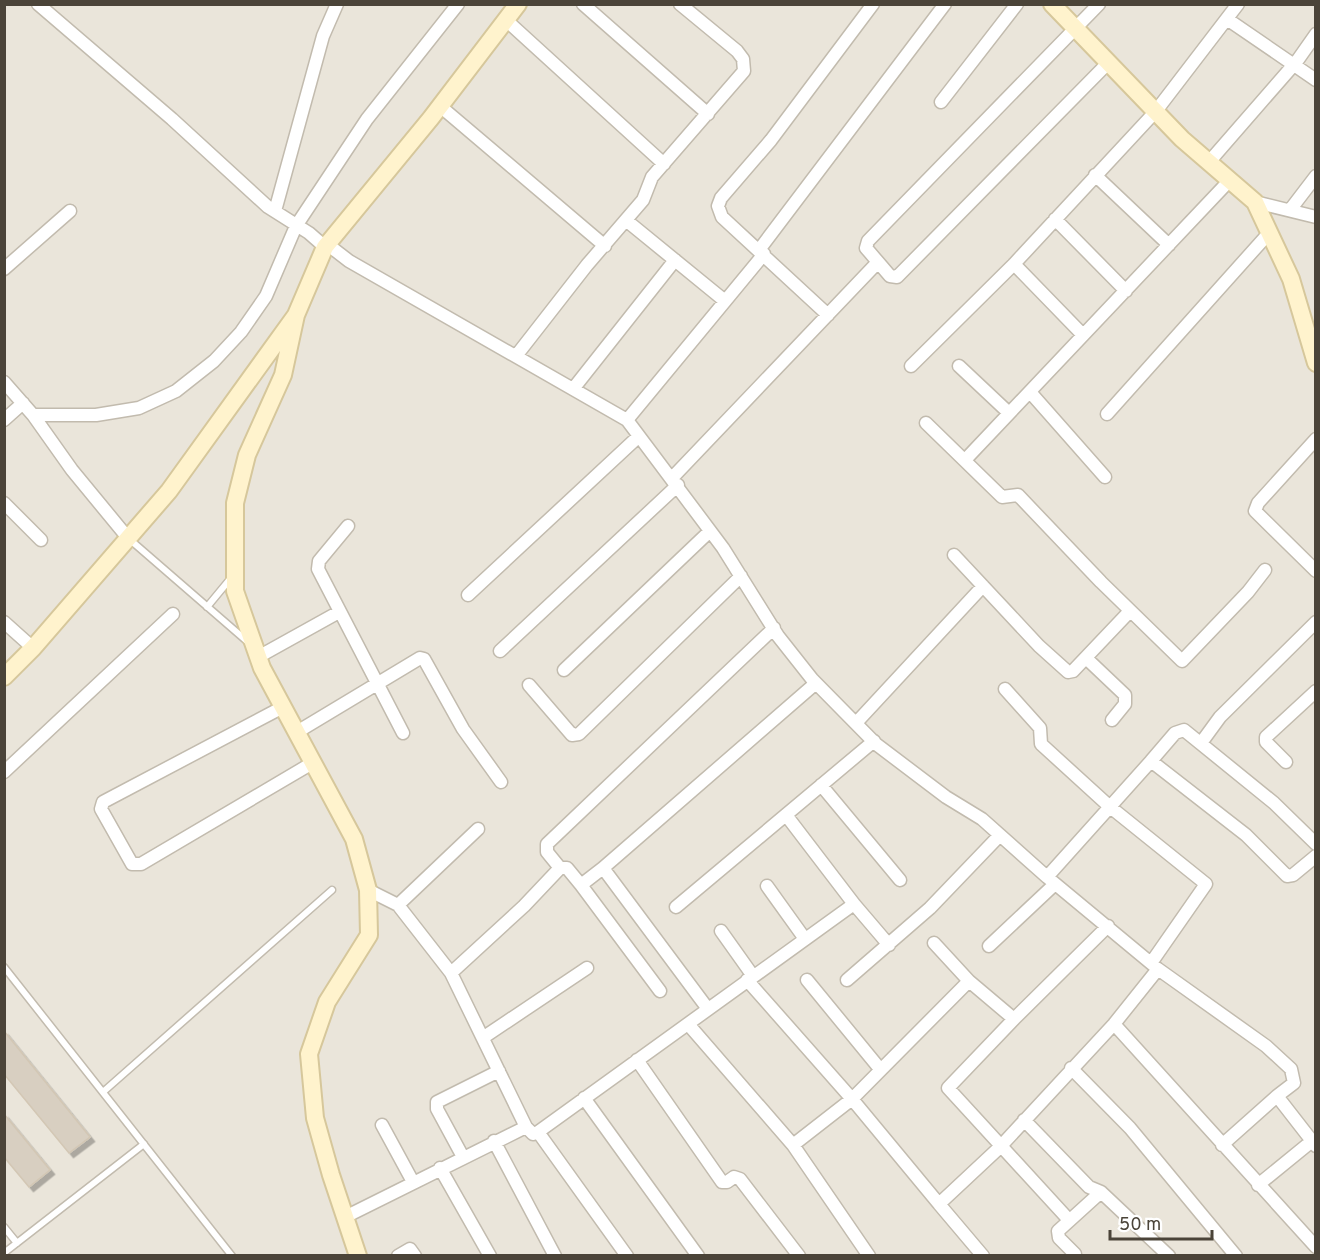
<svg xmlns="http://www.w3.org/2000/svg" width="1320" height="1260" font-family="Overpass,sans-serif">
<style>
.residential{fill:#eae5da}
.building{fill:#d8cfc1;stroke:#d3c7b4;stroke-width:1.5;filter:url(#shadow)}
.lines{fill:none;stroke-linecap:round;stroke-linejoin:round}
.lane-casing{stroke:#c2bbae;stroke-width:9}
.street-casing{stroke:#c2bbae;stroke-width:15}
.secondary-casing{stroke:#d6c79b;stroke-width:20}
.lane{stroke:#fff;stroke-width:6}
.street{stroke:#fff;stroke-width:12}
.secondary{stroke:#fff3cd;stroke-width:16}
</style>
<defs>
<filter id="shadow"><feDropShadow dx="4.5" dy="4.5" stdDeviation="0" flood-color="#0004"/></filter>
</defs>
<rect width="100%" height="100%" fill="#f6f3ec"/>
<!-- residential -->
<path class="residential" d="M5,5H1315V1255H5Z"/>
<!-- building -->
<path class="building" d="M4,1031L90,1137L69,1153L4,1074Z
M4,1114L50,1170L29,1187L4,1157Z"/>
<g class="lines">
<defs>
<path id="lane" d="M128,538L248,642
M207,607L231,578
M4,967L232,1256
M103,1092L332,890
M4,1227L17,1243
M4,1253L144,1144"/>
<path id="street" d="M38,4L172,119L268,207L309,233L325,247
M583,4L708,114
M1227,19L1316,80
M506,20L664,164
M941,102L1017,4
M440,106L605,246
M1209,162L1297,61L1316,34
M1095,175L1169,245
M1255,202L1316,217
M1290,210L1316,176
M275,211L323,36L337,4
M1055,219L1126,291
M627,221L725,301
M327,244L349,261L627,420L723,548L778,636L812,679L876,744L946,797L982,819L1047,877L1158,969L1266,1046L1291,1069L1294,1083L1277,1096
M759,250L945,4
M878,262L866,248L868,241L1099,4
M1014,264L1083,335
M4,269L70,211
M828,315L722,217L718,206L721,198L771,140L873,4
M516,356L587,265L643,200L652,177L744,71L743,59L737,51L680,4
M911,366L1014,264L1156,111L1238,4
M959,366L1009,413
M4,382L33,415H96L139,408L176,391L214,361L241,332L266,296L296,226L367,119L458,4
M573,389L675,260
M1030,392L1105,477
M1107,414L1269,233
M33,415L72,470L128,538
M4,420L23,403
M627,420L764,254
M926,423L1002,497L1018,495L1101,582L1182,661L1248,592L1265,570
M1316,439L1258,503L1255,511L1316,571
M965,460L1230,180
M672,478L878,262L890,276L897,277L1109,62
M4,503L41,540
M348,526L319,561L318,569L403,733
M954,555L1039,646L1068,672L1073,671L1130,611
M468,595L639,436
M4,622L33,648
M500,651L678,485
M258,657L339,612
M1086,658L1125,695V704L1112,720
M564,670L710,531
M529,685L572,735L579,734L741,576
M1005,689L1040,728L1041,744L1109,806L1206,884L1151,963
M283,707L103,802L101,809L132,864H141L314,762
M856,723L983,586
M297,732L420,658L424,659L463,729L501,782
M1201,743L1220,717L1316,622
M1151,761L1175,733L1184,730L1274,803L1316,844
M1286,762L1266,742V737L1316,691
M4,772L173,614
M821,785L900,880
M786,815L854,904L889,945
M560,868H567L581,885
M603,868L581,885L660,991
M1047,877L1151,761L1246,835L1287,876L1293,875L1316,856
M767,886L805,939
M368,890L398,905L451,973L526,1127
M398,905L478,829
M676,907L874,741
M721,931L753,976
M934,943L969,981
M989,946L1055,884
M451,973L524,906L560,868L547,852V844L774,628
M747,980L852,1099L939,1204L1000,1147L1114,1024L1158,969
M807,980L880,1069
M847,980L930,908L1000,835
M708,1009L603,868L816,683
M1014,1019L948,1088L1069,1220
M688,1024L793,1145L869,1256
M1114,1024L1316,1247
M484,1037L587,968
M637,1060L722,1182H727L734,1177L740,1179L799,1256
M1071,1068L1130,1128L1236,1256
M584,1098L698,1256
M1024,1120L1089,1187L1101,1192
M382,1125L413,1182
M538,1132L627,1256
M494,1141L555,1256
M793,1145L852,1099L969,981L1014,1019L1108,926
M1222,1145L1277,1096L1312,1141
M463,1157L437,1109V1102L499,1071
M440,1168L490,1256
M1258,1185L1312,1141L1316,1146
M939,1204L983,1256
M345,1217L526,1127L533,1134L538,1132L854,904
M1075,1254L1059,1238L1058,1231L1101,1192L1169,1256
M398,1256L410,1249L415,1256"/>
<path id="secondary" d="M1052,4L1182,139L1255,202L1291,279L1316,363
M296,315L283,375L247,455L235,503V591L262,668L354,839L368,890L369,935L327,1002L309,1054L315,1118L331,1175L358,1256
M4,677L33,648L169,491L296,315L325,247L431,118L518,4"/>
</defs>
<!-- lane casing -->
<use href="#lane" class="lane-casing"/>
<!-- street casing -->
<use href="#street" class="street-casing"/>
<!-- secondary casing -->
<use href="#secondary" class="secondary-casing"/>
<!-- lane -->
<use href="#lane" class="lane"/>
<!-- street -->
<use href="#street" class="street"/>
<!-- secondary -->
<use href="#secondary" class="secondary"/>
</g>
<!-- border -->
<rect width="1320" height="1260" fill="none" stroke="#4b4439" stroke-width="12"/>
<!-- scale -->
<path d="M1110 1230v9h102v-9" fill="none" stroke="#4b4439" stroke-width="3"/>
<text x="1119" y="1230" font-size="18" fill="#4b4439" stroke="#ffffff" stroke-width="4.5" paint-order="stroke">50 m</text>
</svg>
